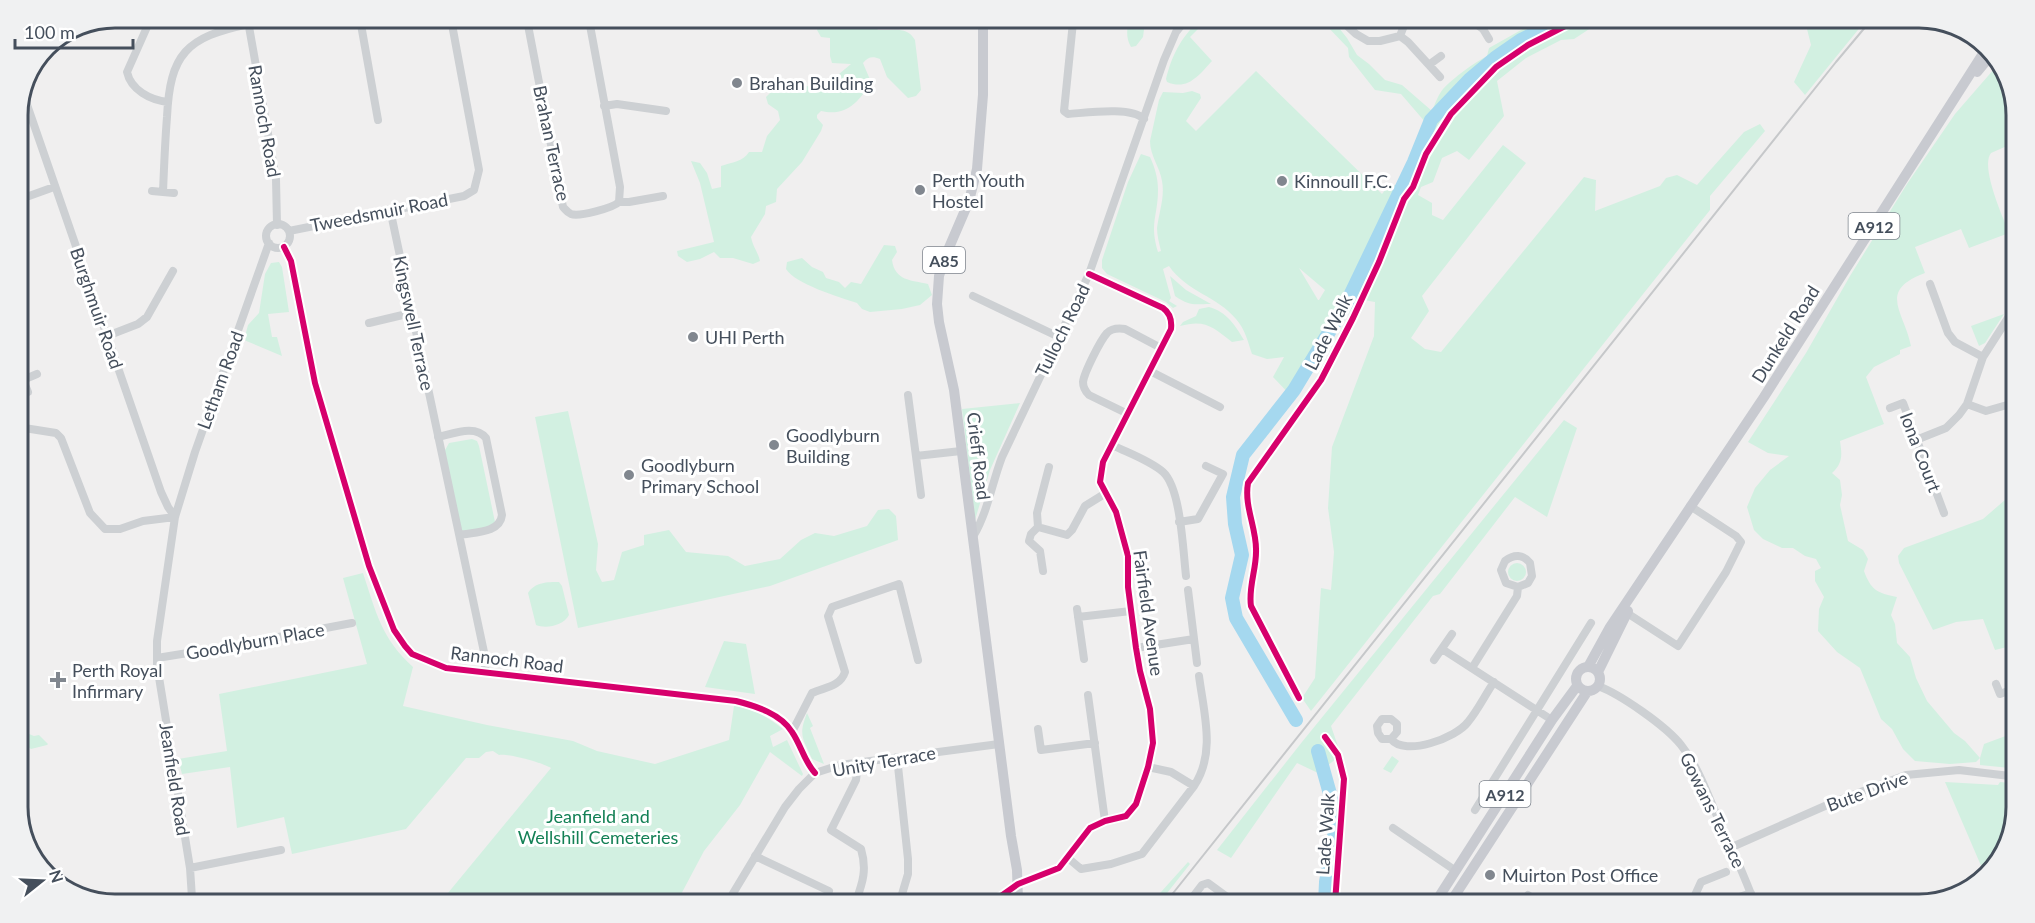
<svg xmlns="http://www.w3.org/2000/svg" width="2035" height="923" font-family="Lato,sans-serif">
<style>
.green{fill:#d2f0e1;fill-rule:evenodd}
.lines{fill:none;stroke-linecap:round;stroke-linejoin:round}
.river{stroke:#a5d8ef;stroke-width:14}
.minor{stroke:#cdd0d3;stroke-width:8}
.major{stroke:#c8cad0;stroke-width:10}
.rail{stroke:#c6c8ca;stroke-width:2}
.cycleway-casing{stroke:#fff;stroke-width:10}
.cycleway{stroke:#d6006c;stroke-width:6}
.poi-dot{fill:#81878f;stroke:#fff;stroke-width:2}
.labels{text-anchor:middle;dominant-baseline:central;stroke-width:6;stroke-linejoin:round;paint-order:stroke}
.shield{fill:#fff;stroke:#7d848d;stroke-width:1.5}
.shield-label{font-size:16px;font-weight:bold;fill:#454f5c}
.poi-label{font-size:18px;fill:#454f5c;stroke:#fff;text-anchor:start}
.street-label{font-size:18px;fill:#454f5c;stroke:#fff}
.park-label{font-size:18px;fill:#138055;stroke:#fff}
.rim{fill:none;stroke:#454f5c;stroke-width:3}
</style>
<rect width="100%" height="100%" fill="#f0efef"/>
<!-- green -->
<path class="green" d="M820,21H872L878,30C892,31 907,25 915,40L921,90L916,96L908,98L887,77L880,59C872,56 868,57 863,63L871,82C859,102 846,117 821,111L817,115V118L823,125L821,131L802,162L777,189L776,202L766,206L765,214L751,237C753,247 758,252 760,261L753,264L733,258H720L714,252L700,259L687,262L678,256L677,251L714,242L700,183L691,161L700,163L707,173L712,189L721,187V166C732,162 743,162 749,152H762L767,136L780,120L778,111L768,104L766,97L773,90L782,89L789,92L791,86L796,83L818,89L830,82L837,87L841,86L839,74L851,64L832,63L830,56V38L821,37L817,30Z
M1128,22H1145L1143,37L1136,46L1131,47C1126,39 1127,31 1128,22Z
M1197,22H1205L1190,37L1212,61C1199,75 1188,91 1167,82L1166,79C1172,55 1180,40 1197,22Z
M1324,23H1335L1347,38L1357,55L1369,64L1385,80L1402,85L1432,111C1435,104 1438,95 1443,89C1453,78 1474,63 1487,56L1489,48L1532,24H1597L1574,39L1561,40L1526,58L1497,81L1504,116L1469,160L1457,151L1442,158L1433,182L1421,187L1418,195L1432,203V215L1443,220L1503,145L1526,163L1422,296L1429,311L1411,338L1425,349L1441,352L1584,177L1596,180L1595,211L1660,186L1666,178L1677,175L1697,185L1744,132L1760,124L1765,131L1710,196V210L1311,711L1302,698L1315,678L1321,588L1331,590L1334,552L1328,508L1332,447L1374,336L1375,302L1346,297L1295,400L1273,377L1284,357L1267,359L1252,354C1248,342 1245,329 1236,319C1217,296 1187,292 1169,266L1163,269L1171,298L1169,301L1177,306L1173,308L1166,302L1107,274L1102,268V260L1128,182L1141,154L1150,157C1155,168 1158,178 1158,190C1158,216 1149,223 1158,252L1161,251C1159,243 1157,235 1157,228C1159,212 1165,197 1162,181C1160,167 1150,156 1150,141L1159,100L1163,92L1183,93L1192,91L1200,94L1201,98L1186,121L1196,131L1256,71L1382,194L1388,186L1397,185L1426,123L1401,94L1375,90L1349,57L1348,48ZM1299,268L1325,290L1319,300H1318Z
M1806,25H1862L1805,95L1794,82L1811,45Z
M2001,61L2017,109L2016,142L1991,153C1980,167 2003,217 2009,233L1969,248L1961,229L1915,247L1925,273C1877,291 1904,311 1911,346L1900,350V354L1874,367L1866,377L1884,424L1840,441C1842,455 1843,463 1832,473L1840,480L1842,495L1840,505L1848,541L1863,550L1868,559L1864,571C1871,590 1877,593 1897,597L1891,615L1895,624L1897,643L1910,657L1916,678L1927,701L1954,733L1965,741L1980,758L1984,744L2011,734L2010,768L1980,765V758L1976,762L1950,764L1915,761L1903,749L1892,729L1881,719L1860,668L1837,652L1818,631L1819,609L1824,597L1815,581V571L1821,568L1816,559L1805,556L1793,548H1782L1763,539L1754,530L1747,507L1755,488L1770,470L1789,456L1768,453L1748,442L1806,353L1850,276L1907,184L1955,114Z
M884,245L895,246L897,252L892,260C895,281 911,280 928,284L932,295L920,305L902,309L870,312L862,309L857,303C839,297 795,284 786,269L787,262L802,258L812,267L823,272L826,278L839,282L845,288L851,282L861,284Z
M279,262L282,267L289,312L268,314L272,337H277L282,356L244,340L248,325L259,313L265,274L271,263Z
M1170,276L1186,290L1211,304C1194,304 1191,307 1175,296Z
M1209,307C1227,312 1235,325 1244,340L1232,342C1213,327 1205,319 1180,326L1183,322L1196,316L1199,309Z
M2004,314L1985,343L1979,346L1971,326Z
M1020,403L990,470L975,520L962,409Z
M568,411L598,544L596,570L602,582L614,580L622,552L644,545V535L669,530L686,552L728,556L745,566L780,559L801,540L815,533L834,536L867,526L878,510L889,509L896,516L898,540L770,586L578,628L535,417Z
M1564,420L1577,428L1547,517L1515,497L1440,594L1433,596L1331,726L1341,755L1318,773L1297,763L1231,858L1217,850L1302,742Z
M472,439L477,441L479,446L495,522L493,526L462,532L444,452L449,443Z
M2013,493L2011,646L1995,650L1983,619L1956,622L1933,630L1899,563L1898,556L1904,548L1983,519Z
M1508 572a9 9 0 1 1 18 0a9 9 0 1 1-18 0Z
M363,573C376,612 381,638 413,667L403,706L487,725L573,741L597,751L655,764L729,740L734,706C753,709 767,716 783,729L770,736L773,747L787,740L803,774L802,776L770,752L740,805L704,851L678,900L443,899L551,768C543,763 509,753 499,755L493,751L486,752L479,758H466L406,829L292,854L284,817L237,828L230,767L182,774L178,759L227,751L219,694L367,664L343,578Z
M559,582L562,586L569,615C563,626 546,629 536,625L528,593C535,582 547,582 559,582Z
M724,641L746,644L755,694L705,687Z
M807,713L813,726L810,728L824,764L812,759C803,738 798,736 807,713Z
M20,716L23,723L28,726L29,734L34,736L39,735L48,744L47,745L31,749L20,741L24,736Z
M1392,756L1399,761L1391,773L1383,769Z
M1945,782L1998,785L2000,782L2010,783L2009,845L1985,875Z
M1188,862L1190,864L1160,902H1152Z"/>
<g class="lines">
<!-- river -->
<path class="river" d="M1296,720L1236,618L1232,598L1242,555L1235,524L1233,497L1243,455L1294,390L1346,304L1414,162L1431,120L1470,79L1495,58L1521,40L1554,24
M1318,751L1337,819L1326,882L1325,903"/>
<!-- minor -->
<path class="minor" d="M151,18L127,72C131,90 150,100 168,102
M360,19L378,120
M527,20L563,207C566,210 567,212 571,214C579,217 613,208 619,202
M589,20L620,187L619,202H629L663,196
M248,21L276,179L277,225
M1073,22L1064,111L1068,114C1085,113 1131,106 1144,119
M1344,23L1356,34L1368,41H1380L1400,36L1405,23
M1476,24L1483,29L1489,39
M1400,36L1408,42L1440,77
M1430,64L1441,56
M24,96L161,492L168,507L175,517
M604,106L617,104L666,111
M152,191L174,193
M163,192C164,167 165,142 167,117C170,54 186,37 249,24
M18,200L54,187
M390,209L484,652L486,665L484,670
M266 236a12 12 0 1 1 24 0a12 12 0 1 1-24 0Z
M289,231L464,196L474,190L479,170L451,19
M284,247L291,261L315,383L369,566L394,630L405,646L412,654L446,668L736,701C756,706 781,714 792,732C801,745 804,761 815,773
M1930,284L1948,333L1955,342L1983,357
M973,296L1059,337
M369,323L411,313
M107,336L138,324L147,317L173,271
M1150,371L1220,407
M23,380L28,392
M18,382L37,374
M908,395L921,495
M1967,404L1986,411L2014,403
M1890,408L1903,403L1944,513
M1128,414L1089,395C1085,391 1083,388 1083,382C1084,373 1100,341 1107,333C1112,328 1118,328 1125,329L1161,348
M18,427L56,433L61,438L90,513L105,529H120L143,521L175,517
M438,437C453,434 475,424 486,438L502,515C500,533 475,532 460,535
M1916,440L1946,428L1959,415L1967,404L1983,357L2015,307
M1112,445C1128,453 1149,460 1163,472C1181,488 1183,551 1186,576
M916,456L961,451
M1179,522L1198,519L1223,474L1206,466
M1038,527L1067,535L1072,530L1085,506L1106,493
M974,535C988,511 992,483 1002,457L1089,274L1164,60L1176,32L1184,22
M1043,571L1040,551L1029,541L1031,534L1038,527L1037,513L1049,467
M1188,590L1197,663
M1077,609L1084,659
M1627,613L1678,646L1726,572L1741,542L1736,536L1690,506
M1078,617L1131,611
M1136,648L1194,639
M1442,649L1552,720
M157,658L231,646L352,623
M1434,660L1452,634
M1472,668L1517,596L1518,587L1528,583L1532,576L1530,563C1523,554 1514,554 1505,561L1501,570L1506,583L1518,587
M1996,684L2000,694L2011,690
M1598,686C1620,694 1666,726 1681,745C1702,771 1711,806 1726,836C1737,859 1746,881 1755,904
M1088,695L1105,821
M1038,729L1041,750L1095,743
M792,732L812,693C825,687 840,687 845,672L828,616L832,607L899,584L918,660
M1391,739L1397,732V724L1391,719H1382L1377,726L1378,733L1382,739H1391C1405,757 1456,738 1468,722C1478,710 1485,695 1494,682
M897,757L908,859V874L900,901
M1148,767L1171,772L1194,786C1216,753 1204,714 1199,676
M1475,810L1591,623
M1393,828L1456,871
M1732,847L1834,802L1906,775L1959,770L2010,776
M755,856L829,891
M1068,858L1081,869L1111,864L1142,854L1194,786
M190,868L281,850
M1528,895L1540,903
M192,898L190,868L157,665V641L175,517L195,452L269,243
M729,900L785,807L799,789L815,773L840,765L999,744
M856,901C863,882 867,869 861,849L831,830L856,780L858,764
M994,901L1018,884L1059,868L1090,828L1105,821L1126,816L1136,804L1148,767L1153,743L1150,709L1140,671L1136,648L1128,587V556L1116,512L1100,482L1103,462L1171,329C1172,320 1170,313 1163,308L1089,274
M1189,902L1202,885L1208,883L1234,902
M1691,904L1701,882L1726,872
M1719,904L1751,893"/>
<!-- major -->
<path class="major" d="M983,22V95L977,169L969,201L945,257L939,276L937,304L939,322L954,390L1011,836L1017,870L1018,901
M1977,72L1992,54
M1576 679a12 12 0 1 1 24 0a12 12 0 1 1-24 0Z
M1588,667L1610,627L1764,397L1986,49
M1598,672L1628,611
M1435,903L1552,720L1577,686
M1450,903L1587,692"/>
<!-- rail -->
<path class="rail" d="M1166,902L1836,62L1867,25"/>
<defs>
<path id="cycleway" d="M284,247L291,261L315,383L369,566L394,630L405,646L412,654L446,668L736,701C756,706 781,714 792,732C801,745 804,761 815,773
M1299,698L1251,606C1248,587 1257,568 1256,549C1256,527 1244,506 1248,483L1321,380L1353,318L1379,262L1404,199L1413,187L1426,154L1451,114L1496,67L1528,45L1569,24
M1325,737L1338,755L1344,779L1335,903
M994,901L1018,884L1059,868L1090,828L1105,821L1126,816L1136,804L1148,767L1153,743L1150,709L1140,671L1136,648L1128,587V556L1116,512L1100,482L1103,462L1171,329C1172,320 1170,313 1163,308L1089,274"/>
</defs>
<!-- cycleway casing -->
<use href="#cycleway" class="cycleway-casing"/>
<!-- cycleway -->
<use href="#cycleway" class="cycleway"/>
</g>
<!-- markers -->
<g class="poi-dot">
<circle cx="737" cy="83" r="6"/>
<circle cx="1282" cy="181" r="6"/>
<circle cx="920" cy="190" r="6"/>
<circle cx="693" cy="337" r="6"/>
<circle cx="774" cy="445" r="6"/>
<circle cx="629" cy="475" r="6"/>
<path d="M55 671h6v6h6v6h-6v6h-6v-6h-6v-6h6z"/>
<circle cx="1490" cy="875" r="6"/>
</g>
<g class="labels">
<!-- shield labels -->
<g class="shield">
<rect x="1848.5" y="213" width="51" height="26" rx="4.5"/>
<rect x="923" y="247" width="42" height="26" rx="4.5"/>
<rect x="1479.5" y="781" width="51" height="26" rx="4.5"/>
</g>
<g class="shield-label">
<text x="1874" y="226">A912</text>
<text x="944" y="260">A85</text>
<text x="1505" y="794">A912</text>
</g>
<!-- poi labels -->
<g class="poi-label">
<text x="749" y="83">Brahan Building</text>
<text x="932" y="180">Perth Youth<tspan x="932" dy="21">Hostel</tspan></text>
<text x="1294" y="181">Kinnoull F.C.</text>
<text x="705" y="337">UHI Perth</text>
<text x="786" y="435">Goodlyburn<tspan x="786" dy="21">Building</tspan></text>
<text x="641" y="465">Goodlyburn<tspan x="641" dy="21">Primary School</tspan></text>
<text x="72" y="670">Perth Royal<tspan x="72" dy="21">Infirmary</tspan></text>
<text x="1502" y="875">Muirton Post Office</text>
</g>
<!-- street labels -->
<g class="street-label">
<text transform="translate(265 121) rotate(80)">Rannoch Road</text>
<text transform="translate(552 143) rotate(78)">Brahan Terrace</text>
<text transform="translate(379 212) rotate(-11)">Tweedsmuir Road</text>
<text transform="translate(97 308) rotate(71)">Burghmuir Road</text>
<text transform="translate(414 323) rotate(78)">Kingswell Terrace</text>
<text transform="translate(1062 330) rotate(-64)">Tulloch Road</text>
<text transform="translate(1328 332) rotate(-63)">Lade Walk</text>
<text transform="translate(1785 334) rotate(-58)">Dunkeld Road</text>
<text transform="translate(220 380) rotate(-70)">Letham Road</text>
<text transform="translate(1921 452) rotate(69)">Iona Court</text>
<text transform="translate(979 456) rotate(83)">Crieff Road</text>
<text transform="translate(1149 613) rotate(82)">Fairfield Avenue</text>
<text transform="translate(255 641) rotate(-10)">Goodlyburn Place</text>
<text transform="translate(507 659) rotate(7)">Rannoch Road</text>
<text transform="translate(884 761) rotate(-10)">Unity Terrace</text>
<text transform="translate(175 779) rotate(81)">Jeanfield Road</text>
<text transform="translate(1867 791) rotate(-20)">Bute Drive</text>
<text transform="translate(1713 810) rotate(64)">Gowans Terrace</text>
<text transform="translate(1325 834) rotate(-86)">Lade Walk</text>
</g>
<!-- park labels -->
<g class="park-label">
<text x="598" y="816">Jeanfield and<tspan x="598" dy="21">Wellshill Cemeteries</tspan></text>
</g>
</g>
<!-- crop -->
<path d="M0 0H2035V923H0ZM115 28H1919A87 87 0 0 1 2006 115V807A87 87 0 0 1 1919 894H115A87 87 0 0 1 28 807V115A87 87 0 0 1 115 28Z" fill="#f0f1f2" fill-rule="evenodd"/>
<path class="rim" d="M115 28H1919A87 87 0 0 1 2006 115V807A87 87 0 0 1 1919 894H115A87 87 0 0 1 28 807V115A87 87 0 0 1 115 28Z"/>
<!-- north arrow -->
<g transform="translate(42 881) rotate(72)" stroke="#ffffff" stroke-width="4.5" paint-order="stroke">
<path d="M0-4.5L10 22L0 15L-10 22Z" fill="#454f5c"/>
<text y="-9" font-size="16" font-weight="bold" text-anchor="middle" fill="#454f5c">N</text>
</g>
<!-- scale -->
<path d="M15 39v9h118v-9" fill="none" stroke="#454f5c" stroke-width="3"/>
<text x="24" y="39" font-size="18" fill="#454f5c" stroke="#ffffff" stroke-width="4.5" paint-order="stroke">100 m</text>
</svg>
